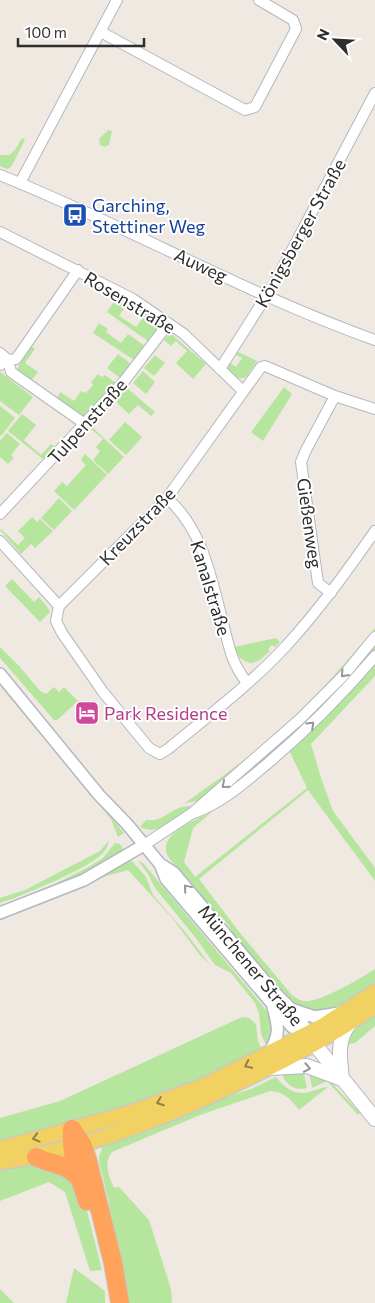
<svg xmlns="http://www.w3.org/2000/svg" width="375" height="1303" font-family="Commissioner,sans-serif">
<style>
.green{fill:#b6e59e}
.lines{fill:none;stroke-linecap:round;stroke-linejoin:round}
.minor-casing{stroke:#b4b7c1;stroke-width:12}
.tertiary-casing{stroke:#b4b7c1;stroke-width:14}
.secondary-casing{stroke:#b4b7c1;stroke-width:16}
.primary-casing{stroke:#c9c9c9;stroke-width:18}
.motorway-casing{stroke:#c9c9c9;stroke-width:20}
.minor{stroke:#fff;stroke-width:10}
.tertiary{stroke:#fff;stroke-width:11}
.secondary{stroke:#fff;stroke-width:14}
.primary{stroke:#f2d163;stroke-width:15}
.motorway{stroke:#ffa35c;stroke-width:18}
.oneway{stroke:#969696}
.oneway2{stroke:#908048}
.labels{text-anchor:middle;dominant-baseline:central;stroke-width:4;stroke-linejoin:round;paint-order:stroke}
.transit-label{font-size:18px;fill:#164399;stroke:#fff;text-anchor:start}
.street-label{font-size:18px;fill:#2e2e2e;stroke:#fff}
.hotel-label{font-size:18px;fill:#b23c85;stroke:#fff;text-anchor:start}
</style>
<rect width="100%" height="100%" fill="#efe9e1"/>
<!-- green -->
<path class="green" d="M108,130L112,131L109,145L105,147L100,145L99,139Z
M22,138L25,140L11,167L7,169L0,166V155H9L15,150Z
M117,297L128,303L119,316L136,327L145,315L157,324L158,328L148,341L107,312Z
M99,323L108,329L106,332L121,343L128,334L145,346L134,360L93,333Z
M170,333L206,364L193,379L176,363L187,351L176,341L171,346L164,340Z
M31,346L35,349L25,363L38,372L31,381L17,369Z
M238,352L257,361L246,377C237,381 233,375 227,369L230,363L236,367L242,358L236,355Z
M118,354L131,364L120,378L107,368Z
M155,355L165,363L154,376L144,368Z
M143,371L155,382L146,394L133,383Z
M0,372L33,397L19,415L0,401Z
M98,374L102,377L105,375L116,383L88,415L84,416L57,398L60,392L74,401L81,391L86,393L93,385L91,382Z
M284,387L292,394L263,441L251,432Z
M127,388L155,412L151,416L138,405L129,414L115,401Z
M0,406L15,418L1,436L0,435Z
M22,414L36,425L24,440L41,455L51,444L55,447L43,459L8,431Z
M125,422L142,437L126,455L109,440Z
M92,427L124,457L108,474L93,460L100,451L96,447L103,439L91,429Z
M7,433L20,444L11,455L14,458L8,464L0,457V441Z
M85,454L107,475L74,510L54,491L62,482L67,486L86,465L81,460Z
M59,498L72,511L54,530L41,518Z
M32,517L37,522L40,519L53,531L35,548L31,544L21,554L0,530L1,529L18,545L25,538L18,531Z
M12,579L34,602L39,597L48,608L50,612L40,622L5,586Z
M375,628V634L356,656L296,719L202,800L185,803C210,785 235,768 259,748C302,713 339,671 375,628Z
M276,638L280,642L275,647L272,645L268,649L270,651L260,660L252,663C242,662 237,656 234,647Z
M375,644V650C350,679 325,706 296,732V729Z
M0,647L19,666L40,691L46,694L54,687L59,692L64,687L78,701L57,720H54L0,658Z
M375,660V676L311,744L321,778L333,811L375,868V881L308,790L199,879L240,933L292,995C295,997 299,1000 303,1001C318,1004 361,978 375,969V982L334,1009L318,1014L294,1005L283,995L233,935C228,919 219,917 209,906C195,891 182,874 169,858C154,835 196,820 212,812L193,828L184,862L195,877L307,788L289,750Z
M0,681L124,833L118,837L111,819L1,687Z
M277,746L279,749L218,799L214,798Z
M195,806C179,816 160,837 140,827L146,820C161,822 167,813 179,808C184,806 191,806 195,806Z
M109,840C108,845 106,850 102,854C89,868 20,897 0,903V898L25,890L100,851Z
M115,843L120,844L124,850L65,883L0,910V906L55,884L90,866L103,858Z
M128,860L133,862L146,877L153,895L186,933L210,965L199,954L173,919L128,870L106,876L37,906L85,883Z
M138,860L143,863L267,1011C274,1023 274,1034 266,1045L261,1034L259,1013L255,1003L231,973L215,965L195,937L155,888L148,874Z
M375,1011V1026L355,1043L349,1044L345,1047L349,1031Z
M242,1017L249,1018L256,1024L258,1041L263,1052L194,1085L179,1087L160,1094L149,1101L0,1144V1118L60,1101Z
M303,1070L307,1088C296,1091 288,1086 283,1077V1073Z
M309,1071L330,1081L360,1113L358,1115L327,1081L312,1088Z
M276,1077C285,1088 296,1097 312,1091C318,1090 322,1087 328,1087L299,1110C291,1100 284,1091 270,1091L200,1115L112,1152C103,1163 109,1176 114,1188L119,1187L149,1220L171,1289L172,1303H128L110,1221L109,1203L99,1161V1156L103,1147L107,1145L154,1129L198,1106L251,1089Z
M28,1166H45L61,1169L82,1191L102,1270L90,1271L65,1192L49,1182L0,1201V1169Z
M74,1268L105,1291V1303H66Z
M0,1289L14,1303H0Z"/>
<g class="lines">
<defs>
<path id="minor" d="M101,32L245,110L255,107L296,29L293,20L259,0
M0,175C127,226 246,294 375,340
M20,183L117,0
M0,232L133,299L184,334L243,391
M0,353L8,360L11,372L85,424
M0,365L8,360L16,359L78,270
M220,369L274,284L375,93
M167,498C204,530 212,582 224,627C230,651 232,663 247,683
M0,514L125,380L168,324
M0,541L59,606L56,621L62,633L103,692L149,748L160,754L168,749C208,716 251,684 286,646C319,610 347,571 375,531
M331,593L318,583L301,462L306,450L335,396
M59,606L167,498L261,367L265,366L335,396L375,409
M194,813C222,803 244,783 267,764C306,731 342,695 375,656
M144,845L191,814L300,719L343,676L375,637"/>
<path id="tertiary" d="M0,674L99,795L127,824L160,864L174,873L273,991L301,1019L307,1035
M160,864L166,879L292,1027L307,1035
M0,913L84,880L144,845
M294,1010L315,1017L339,1013
M269,1054C280,1034 279,1028 273,1007"/>
<path id="secondary" d="M308,1036L375,1119
M270,1068L307,1066L342,1079
M342,1079C340,1059 336,1040 350,1023"/>
<path id="primary" d="M0,1149L130,1113L206,1085L323,1026L375,992
M0,1162C77,1151 152,1123 222,1090C275,1066 326,1039 375,1006"/>
<path id="motorway" d="M72,1129L82,1144L87,1158L113,1263L120,1303
M72,1129C70,1158 79,1174 87,1201
M36,1157C54,1166 62,1161 79,1178"/>
</defs>
<!-- minor casing -->
<use href="#minor" class="minor-casing"/>
<!-- tertiary casing -->
<use href="#tertiary" class="tertiary-casing"/>
<!-- secondary casing -->
<use href="#secondary" class="secondary-casing"/>
<!-- primary casing -->
<use href="#primary" class="primary-casing"/>
<!-- motorway casing -->
<use href="#motorway" class="motorway-casing"/>
<!-- minor -->
<use href="#minor" class="minor"/>
<!-- tertiary -->
<use href="#tertiary" class="tertiary"/>
<!-- secondary -->
<use href="#secondary" class="secondary"/>
<!-- primary -->
<use href="#primary" class="primary"/>
<!-- motorway -->
<use href="#motorway" class="motorway"/>
</g>
<!-- one-way arrows -->
<defs><path id="oneway-chevron" d="M-2-3.5L2.5 0L-2 3.5" fill="none" stroke-width="1.6" stroke-linecap="round" stroke-linejoin="round" transform="scale(1.25)"/></defs>
<g class="oneway">
<use href="#oneway-chevron" transform="translate(344 674) rotate(132)"/>
<use href="#oneway-chevron" transform="translate(311 725) rotate(-43)"/>
<use href="#oneway-chevron" transform="translate(225 785) rotate(140)"/>
<use href="#oneway-chevron" transform="translate(187 888) rotate(-130)"/>
<use href="#oneway-chevron" transform="translate(307 1068) rotate(11)"/>
</g>
<g class="oneway2">
<use href="#oneway-chevron" transform="translate(248 1065) rotate(154)"/>
<use href="#oneway-chevron" transform="translate(160 1102) rotate(160)"/>
<use href="#oneway-chevron" transform="translate(36 1138) rotate(165)"/>
</g>
<!-- icons -->
<defs>
<symbol id="bus-square" viewBox="-11 -11 22 22"><rect x="-9" y="-9" width="18" height="18" rx="4" fill="#1a4fb4" stroke="#fff"/><path d="M-5-6H5V4H4V6H2V4H-2V6H-4V4H-5ZM-3.5-4V0h7V-4ZM-3.5 1.2v1.5H-2V1.2ZM2 1.2v1.5H3.5V1.2Z" fill="#fff"/></symbol>
<symbol id="hotel-square" viewBox="-11 -11 22 22"><rect x="-9" y="-9" width="18" height="18" rx="4" fill="#d1479c" stroke="#fff"/><path d="M-6-4.5h1.5V1H6V5H4.5V3h-9V5H-6ZM-4 0a1.8 1.8 0 1 1 3.6 0ZM.5 0V-2.5h3Q6-2.5 6 0Z" fill="#fff"/></symbol>
</defs>
<g fill-rule="evenodd">
<use href="#bus-square" x="61" y="201" width="28" height="28"/>
<use href="#hotel-square" x="73" y="699" width="28" height="28"/>
</g>
<g class="labels">
<!-- transit labels -->
<g class="transit-label">
<text x="92" y="205">Garching,<tspan x="92" dy="21">Stettiner Weg</tspan></text>
</g>
<!-- street labels -->
<g class="street-label">
<text transform="translate(300 233) rotate(-61)">Königsberger Straße</text>
<text transform="translate(201 265) rotate(25)">Auweg</text>
<text transform="translate(130 302) rotate(31)">Rosenstraße</text>
<text transform="translate(87 421) rotate(-48)">Tulpenstraße</text>
<text transform="translate(310 523) rotate(82)">Gießenweg</text>
<text transform="translate(137 526) rotate(-46)">Kreuzstraße</text>
<text transform="translate(211 588) rotate(73)">Kanalstraße</text>
<text transform="translate(251 965) rotate(50)">Münchener Straße</text>
</g>
<!-- hotel labels -->
<g class="hotel-label">
<text x="104" y="713">Park Residence</text>
</g>
</g>
<!-- north arrow -->
<g transform="translate(335 40) rotate(295)" stroke="#ffffff" stroke-width="4" paint-order="stroke">
<path d="M0-4L9 19L0 12L-9 19Z" fill="#2e2e2e"/>
<text y="-8" font-size="14" font-weight="bold" text-anchor="middle" fill="#2e2e2e">N</text>
</g>
<!-- scale -->
<path d="M18 38v8h126v-8" fill="none" stroke="#2e2e2e" stroke-width="2.5"/>
<text x="25" y="38" font-size="15" fill="#2e2e2e" stroke="#ffffff" stroke-width="4" paint-order="stroke">100 m</text>
</svg>
